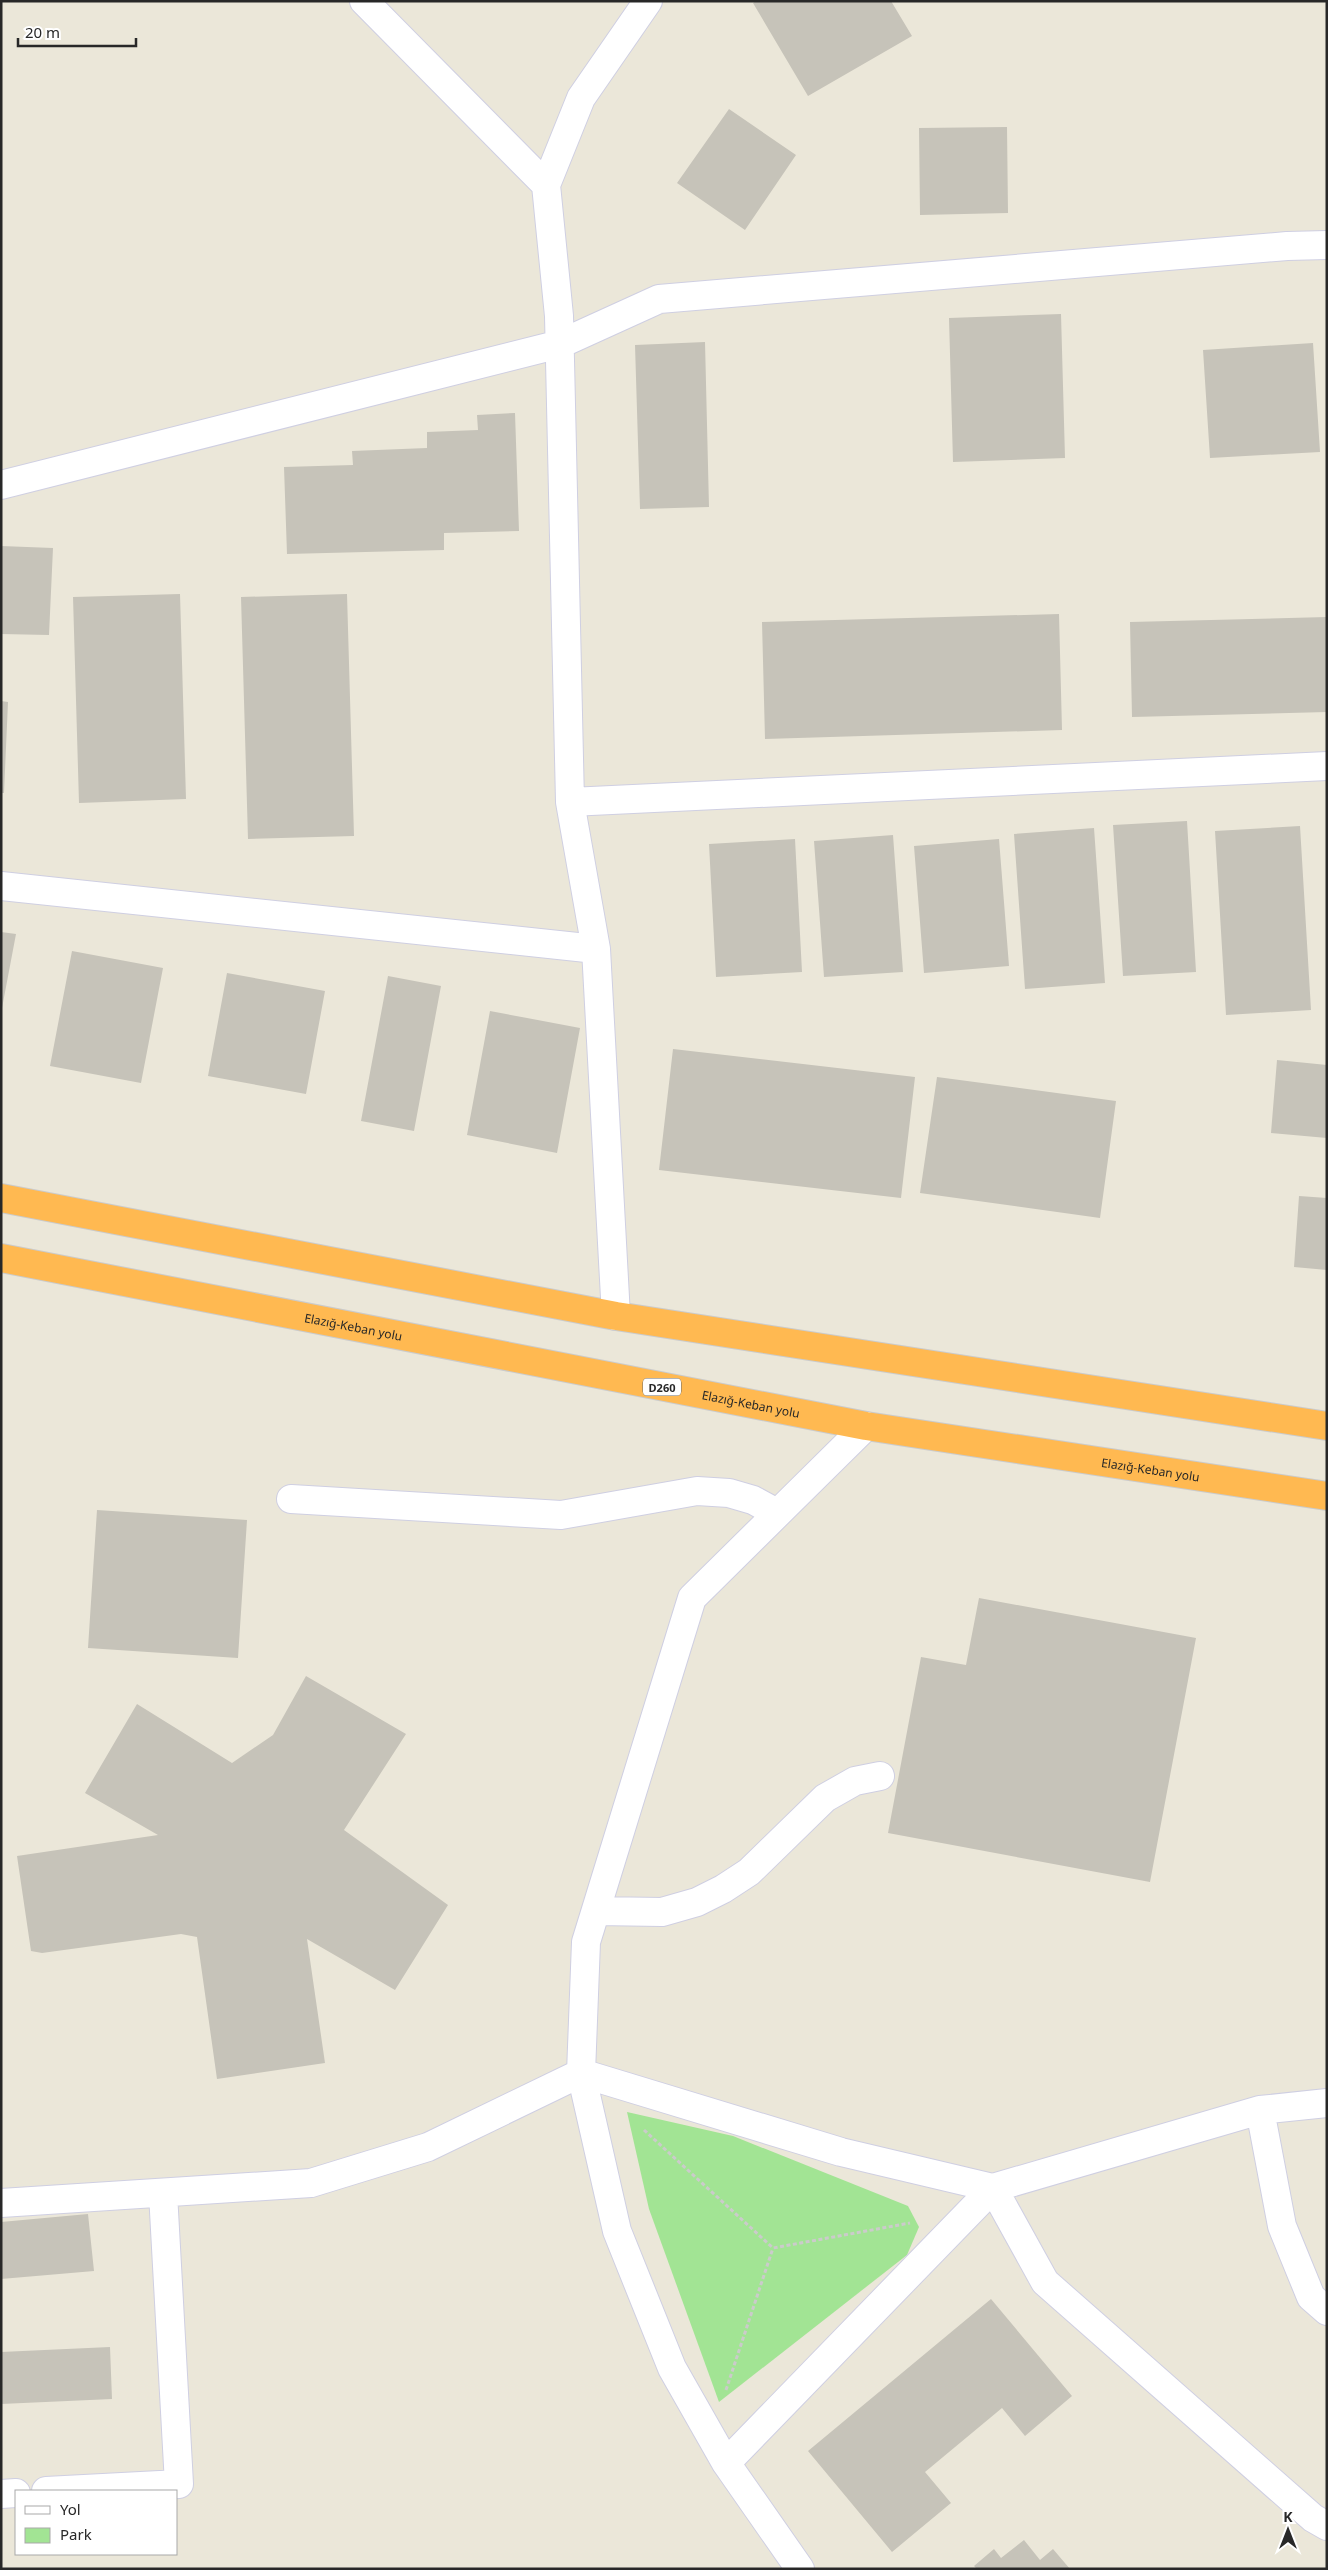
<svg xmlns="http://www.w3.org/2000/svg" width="1328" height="2570" font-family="'Noto Sans',sans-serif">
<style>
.green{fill:#a2e494}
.building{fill:#c6c3b9}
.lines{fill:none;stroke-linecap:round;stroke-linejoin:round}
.minor-casing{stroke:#cfcfe2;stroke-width:30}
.highway-casing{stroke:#cbcbcb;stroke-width:30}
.path{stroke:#cbcbcb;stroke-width:3;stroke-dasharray:4 2.5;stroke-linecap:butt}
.minor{stroke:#fff;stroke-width:28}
.highway{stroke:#ffb951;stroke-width:28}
.labels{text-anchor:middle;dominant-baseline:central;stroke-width:4;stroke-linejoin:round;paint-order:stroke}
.shield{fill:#fff;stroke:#686868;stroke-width:1}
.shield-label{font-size:11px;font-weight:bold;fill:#282828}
.street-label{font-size:12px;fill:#282828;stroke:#fff}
</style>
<rect width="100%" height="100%" fill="#ebe7d9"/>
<!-- green -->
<path class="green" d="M627,2112L733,2136L908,2206L919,2227L907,2255L719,2402L649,2209Z"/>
<!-- building -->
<path class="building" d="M756,1H891L912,36L808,96L753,3Z
M729,109L796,155L745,230L677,183Z
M1007,127L1008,213L920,215L919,128Z
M1061,314L1065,458L953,462L949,318Z
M705,342L709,507L640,509L635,345Z
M1313,343L1320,452L1210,458L1203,350Z
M515,413L519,531L444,533V550L287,554L284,467L353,465L352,451L427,448V432L478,430L477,415Z
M1,546L53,548L49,635L1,634Z
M180,594L186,799L79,803L73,597Z
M347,594L354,836L248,839L241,597Z
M1059,614L1062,730L765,739L762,622Z
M1327,617V712L1132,717L1130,622Z
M1,701L8,702L4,793H1Z
M1187,821L1196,972L1123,976L1113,825Z
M1300,826L1311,1010L1226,1015L1215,831Z
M1094,828L1105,983L1025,989L1014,834Z
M893,835L903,972L824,977L814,841Z
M795,839L802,972L716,977L709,844Z
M999,839L1009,966L924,973L914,846Z
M1,932L16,934L2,1008H1Z
M72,951L163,968L141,1083L50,1066Z
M227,973L325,991L306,1094L208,1076Z
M388,976L441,986L414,1131L361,1121Z
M490,1011L580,1028L557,1153L467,1135Z
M673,1049L915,1077L901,1198L659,1170Z
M1277,1060L1327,1065V1138L1271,1133Z
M937,1077L1116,1101L1100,1218L920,1193Z
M1299,1196L1327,1198V1270L1294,1267Z
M97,1510L247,1520L238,1658L88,1648Z
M979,1598L1196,1638L1150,1882L888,1833L921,1657L966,1665Z
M306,1676L406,1734L344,1830L448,1905L395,1990L307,1939L325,2063L217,2079L197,1937L181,1934L42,1953L31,1951L17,1856L158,1835L85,1793L137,1704L232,1763L273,1735Z
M88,2214L94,2271L1,2279V2222Z
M991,2299L1072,2396L1025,2436L1002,2408L925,2472L951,2503L892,2552L808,2451Z
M110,2347L112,2399L1,2404V2352Z
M1024,2540L1040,2560L1053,2549L1070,2569H977L974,2566L994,2549L1001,2558Z"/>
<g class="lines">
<defs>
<path id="minor" d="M364,1L546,185
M1,485L560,344L659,299L1287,246L1327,245
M570,802L1327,766
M1,886L596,949
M616,1316L596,949L570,802L559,316L546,185L581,98L648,1
M291,1499L561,1515L697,1491L729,1493L753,1500L777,1513
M596,1911L662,1912L697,1902L723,1889L749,1872L825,1798L855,1781L880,1776
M1260,2110L1282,2226L1311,2297L1327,2311
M1,2203L311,2183L428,2147L581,2073L841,2152L993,2188L1045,2282L1313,2518L1327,2526
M726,2463L993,2188L1260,2110L1327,2103
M46,2491L179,2484L163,2193
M1,2494L16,2493
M800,2569L726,2463L672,2368L617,2231L581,2073L586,1942L692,1598L866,1426"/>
<g id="highway">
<path d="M1,1198L616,1316L1327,1426"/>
<path id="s1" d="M1,1258L866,1426L1327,1496"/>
</g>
</defs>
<!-- minor casing -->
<use href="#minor" class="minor-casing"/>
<!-- highway casing -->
<use href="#highway" class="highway-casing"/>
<!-- path -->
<path class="path" d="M644,2130L773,2248L910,2223
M726,2390L773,2248"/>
<!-- minor -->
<use href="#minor" class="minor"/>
<!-- highway -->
<use href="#highway" class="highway"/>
</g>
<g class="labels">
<!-- shield labels -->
<rect class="shield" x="643" y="1378.5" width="38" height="17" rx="4"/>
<g class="shield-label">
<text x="662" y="1387">D260</text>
</g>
<!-- street labels -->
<g class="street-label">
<text stroke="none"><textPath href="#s1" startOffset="359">Elazığ-Keban yolu</textPath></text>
<text stroke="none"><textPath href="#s1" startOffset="764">Elazığ-Keban yolu</textPath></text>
<text stroke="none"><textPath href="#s1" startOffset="1169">Elazığ-Keban yolu</textPath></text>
</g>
</g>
<!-- border -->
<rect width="1328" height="2570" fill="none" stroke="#282828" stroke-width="5"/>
<!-- legend -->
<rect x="15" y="2490" width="162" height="65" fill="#ffffff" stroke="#a9a9a9"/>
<rect x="25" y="2506" width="25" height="8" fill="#ffffff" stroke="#a9a9a9"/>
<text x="60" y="2515" font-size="15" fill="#282828">Yol</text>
<rect x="25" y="2528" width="25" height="15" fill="#a2e494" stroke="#a9a9a9"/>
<text x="60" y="2540" font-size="15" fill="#282828">Park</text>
<!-- north arrow -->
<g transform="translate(1288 2530)" stroke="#ffffff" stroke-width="4" paint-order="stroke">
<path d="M0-4L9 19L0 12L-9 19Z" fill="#282828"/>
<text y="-8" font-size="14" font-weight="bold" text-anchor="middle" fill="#282828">K</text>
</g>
<!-- scale -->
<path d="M18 38v8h118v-8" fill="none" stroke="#282828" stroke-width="2.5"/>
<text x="25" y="38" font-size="15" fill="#282828" stroke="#ffffff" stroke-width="4" paint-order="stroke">20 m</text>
</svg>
